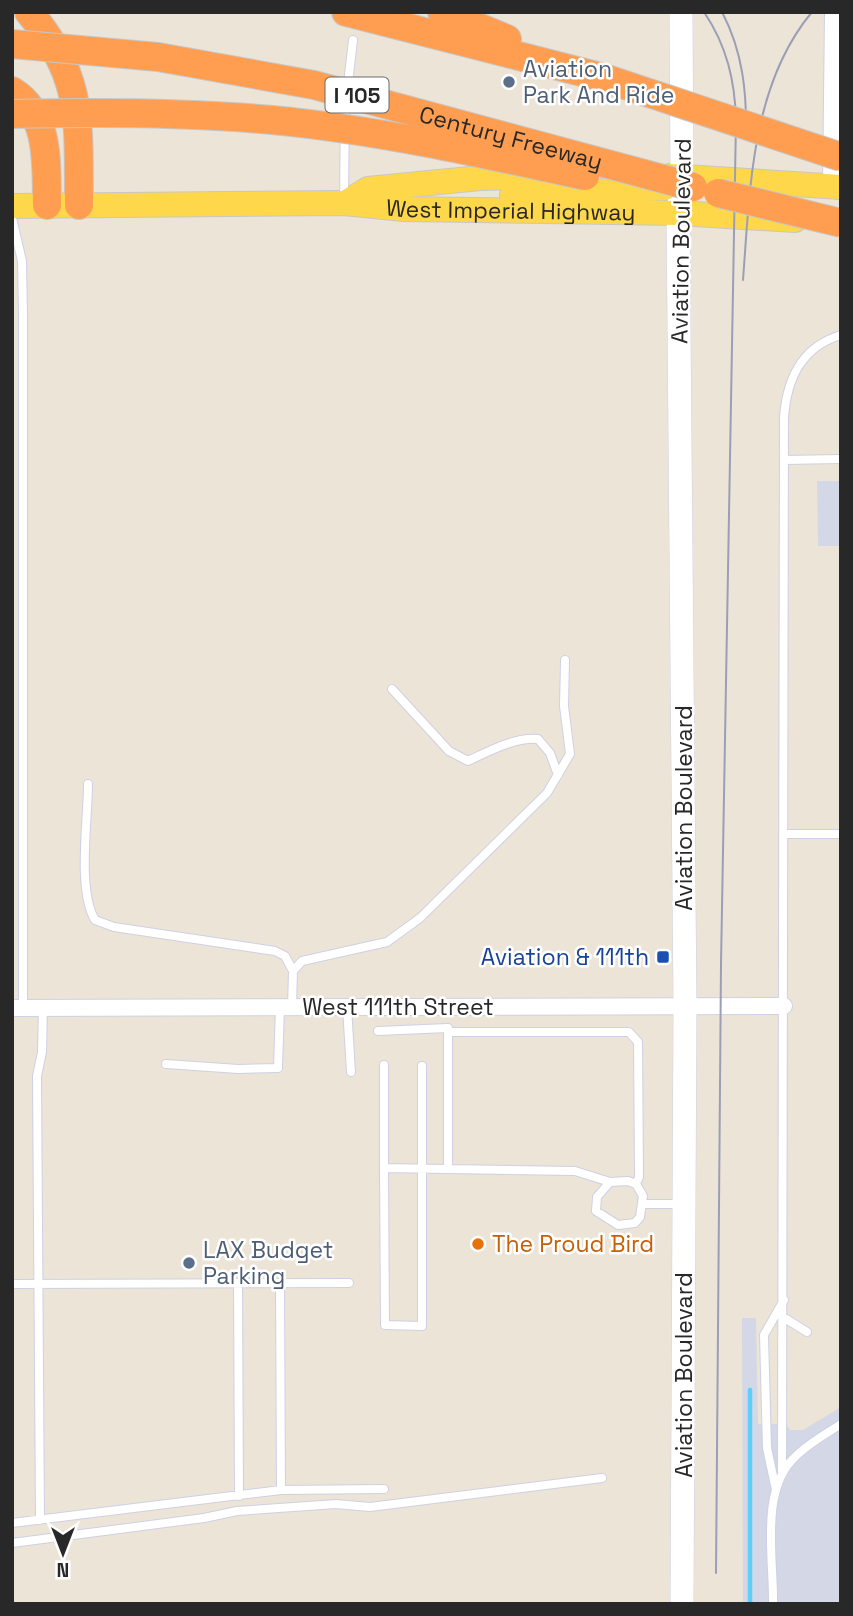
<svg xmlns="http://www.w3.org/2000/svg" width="853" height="1616" font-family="'Space Grotesk',sans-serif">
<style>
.airport{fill:#d4d7e5}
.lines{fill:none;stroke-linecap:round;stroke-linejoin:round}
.stream{stroke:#5fcffa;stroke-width:4.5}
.service-casing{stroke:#cdd1e3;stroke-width:10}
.minor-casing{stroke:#cdd1e3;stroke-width:18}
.secondary-casing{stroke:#cdd1e3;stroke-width:24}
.primary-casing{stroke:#c7c7c7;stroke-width:26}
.motorway-casing{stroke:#c7c7c7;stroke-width:30}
.service{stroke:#fff;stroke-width:8}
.minor{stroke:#fff;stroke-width:16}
.secondary{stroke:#fff;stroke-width:23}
.primary{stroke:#fed74b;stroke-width:24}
.motorway{stroke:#ff9e51;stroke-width:28}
.tram{stroke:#9b9eb5;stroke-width:2}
.motorway-bridge-casing{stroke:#c7c7c7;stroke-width:30;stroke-linecap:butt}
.motorway-bridge{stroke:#ff9e51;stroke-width:28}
.service-dot{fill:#5c6f8a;stroke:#fff;stroke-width:2.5}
.transit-dot{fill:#1a4fb4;stroke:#fff;stroke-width:2.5}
.food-dot{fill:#e8710a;stroke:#fff;stroke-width:2.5}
.labels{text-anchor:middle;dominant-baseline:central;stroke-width:5;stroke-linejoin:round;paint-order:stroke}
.shield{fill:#fff;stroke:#686868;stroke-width:2}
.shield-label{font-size:21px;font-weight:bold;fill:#282828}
.service-label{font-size:23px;fill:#4e5e75;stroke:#fff;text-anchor:start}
.street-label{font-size:23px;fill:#282828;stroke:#fff}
.transit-label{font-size:23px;fill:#164399;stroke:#fff;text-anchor:end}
.food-label{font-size:23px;fill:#c56008;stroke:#fff;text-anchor:start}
</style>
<rect width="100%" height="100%" fill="#ede4d8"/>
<!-- airport -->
<path class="airport" d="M817,481H841V546H818Z
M742,1318H756L758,1424H786L790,1430H803L841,1407V1604H743Z"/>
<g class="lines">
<!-- stream -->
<path class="stream" d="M750,1390V1604"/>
<defs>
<path id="service" d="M344,197L345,110L353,40
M12,218L22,261L23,314V1008
M784,460L841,459
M392,689L449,751L468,761C489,751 515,737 538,739L550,753L558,775
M88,784C88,820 77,890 95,920L114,927L275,951L285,956L293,971
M784,834H841
M292,1007L293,971L302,961L387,942L420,918L547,793L570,754L564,706L565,660
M347,1007L351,1072
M378,1031L448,1028
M166,1064L238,1069L278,1068L280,1007
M384,1065V1168L448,1169
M384,1168L385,1325L422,1326V1066
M610,1182L597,1197L596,1211L618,1225L635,1223L640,1217L643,1196L636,1184L628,1181L610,1182L575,1171L448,1169V1032H629L638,1042L639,1177L636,1184
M644,1204H682
M238,1283L239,1496
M280,1283L281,1490
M12,1284L349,1283
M783,1317L807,1332
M782,1472L784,417C787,379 801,347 841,335
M776,1490L767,1448L764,1335L784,1300
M40,1520L37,1076L42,1052L43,1007
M12,1523L281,1490L384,1489
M12,1543L204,1518L237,1511L336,1504L370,1507L602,1478
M773,1604C774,1559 759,1489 796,1456C809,1443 826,1434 841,1424"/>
<path id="minor" d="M831,187L833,12
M12,1008L784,1006"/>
<path id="secondary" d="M681,12L682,177L678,213L685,1006L682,1604"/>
<g id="primary">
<path d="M670,176L841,187"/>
<path d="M512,195L665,188L679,179"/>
<path d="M345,203L368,189L480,178L556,176"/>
<path id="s1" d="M12,206L344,203L404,209L678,213L795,220"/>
</g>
<path id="motorway" d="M29,12C85,78 78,124 79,205
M346,12L601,77
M442,12L507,39
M12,91C51,115 46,166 47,205"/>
</defs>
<!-- service casing -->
<use href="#service" class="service-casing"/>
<!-- minor casing -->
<use href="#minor" class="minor-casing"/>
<!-- secondary casing -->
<use href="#secondary" class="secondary-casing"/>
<!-- primary casing -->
<use href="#primary" class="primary-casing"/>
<!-- motorway casing -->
<use href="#motorway" class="motorway-casing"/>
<!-- service -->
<use href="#service" class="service"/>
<!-- minor -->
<use href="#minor" class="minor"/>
<!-- secondary -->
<use href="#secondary" class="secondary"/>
<!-- primary -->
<use href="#primary" class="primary"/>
<!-- motorway -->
<use href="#motorway" class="motorway"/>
<!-- tram -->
<path class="tram" d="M704,12C727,46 735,81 736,121L721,964L716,1573
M722,12C743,52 747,93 746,138
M743,280C750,189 751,85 812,12"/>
<defs>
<g id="motorway-bridge">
<path id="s2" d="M12,44L158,57L314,85L693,187"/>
<path d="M601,77L841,157"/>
<path d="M12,114C99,112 185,112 272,120C378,130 481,153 585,176"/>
<path d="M718,193L841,223"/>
</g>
</defs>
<!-- motorway-bridge casing -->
<use href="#motorway-bridge" class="motorway-bridge-casing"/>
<!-- motorway-bridge -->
<use href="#motorway-bridge" class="motorway-bridge"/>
</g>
<!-- markers -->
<g class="service-dot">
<circle cx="509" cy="82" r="7"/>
<circle cx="189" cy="1263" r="7"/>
</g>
<rect class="transit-dot" x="656" y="950" width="14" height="14" rx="3.5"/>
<circle class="food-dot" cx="478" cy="1244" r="7"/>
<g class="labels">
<!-- shield labels -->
<rect class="shield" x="325.5" y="77.5" width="63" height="35" rx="5"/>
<g class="shield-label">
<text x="357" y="95">I 105</text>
</g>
<!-- service labels -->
<g class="service-label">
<text x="523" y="69">Aviation<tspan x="523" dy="26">Park And Ride</tspan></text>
<text x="203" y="1250">LAX Budget<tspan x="203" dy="26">Parking</tspan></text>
</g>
<!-- street labels -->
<g class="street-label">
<text stroke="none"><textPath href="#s2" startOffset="509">Century Freeway</textPath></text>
<text stroke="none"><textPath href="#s1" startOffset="499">West Imperial Highway</textPath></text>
<text transform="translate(681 241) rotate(-89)">Aviation Boulevard</text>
<text transform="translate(684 808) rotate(-90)">Aviation Boulevard</text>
<text x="398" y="1007">West 111th Street</text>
<text transform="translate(684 1375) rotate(-90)">Aviation Boulevard</text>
</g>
<!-- transit labels -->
<g class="transit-label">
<text x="649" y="957">Aviation &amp; 111th</text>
</g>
<!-- food labels -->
<g class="food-label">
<text x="492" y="1244">The Proud Bird</text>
</g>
</g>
<!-- border -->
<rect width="853" height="1616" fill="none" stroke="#282828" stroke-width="28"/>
<!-- north arrow -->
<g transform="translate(63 1553) rotate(180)" stroke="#ffffff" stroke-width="5" paint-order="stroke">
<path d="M0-5L12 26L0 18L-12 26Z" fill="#282828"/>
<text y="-10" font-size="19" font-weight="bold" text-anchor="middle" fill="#282828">N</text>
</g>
</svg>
